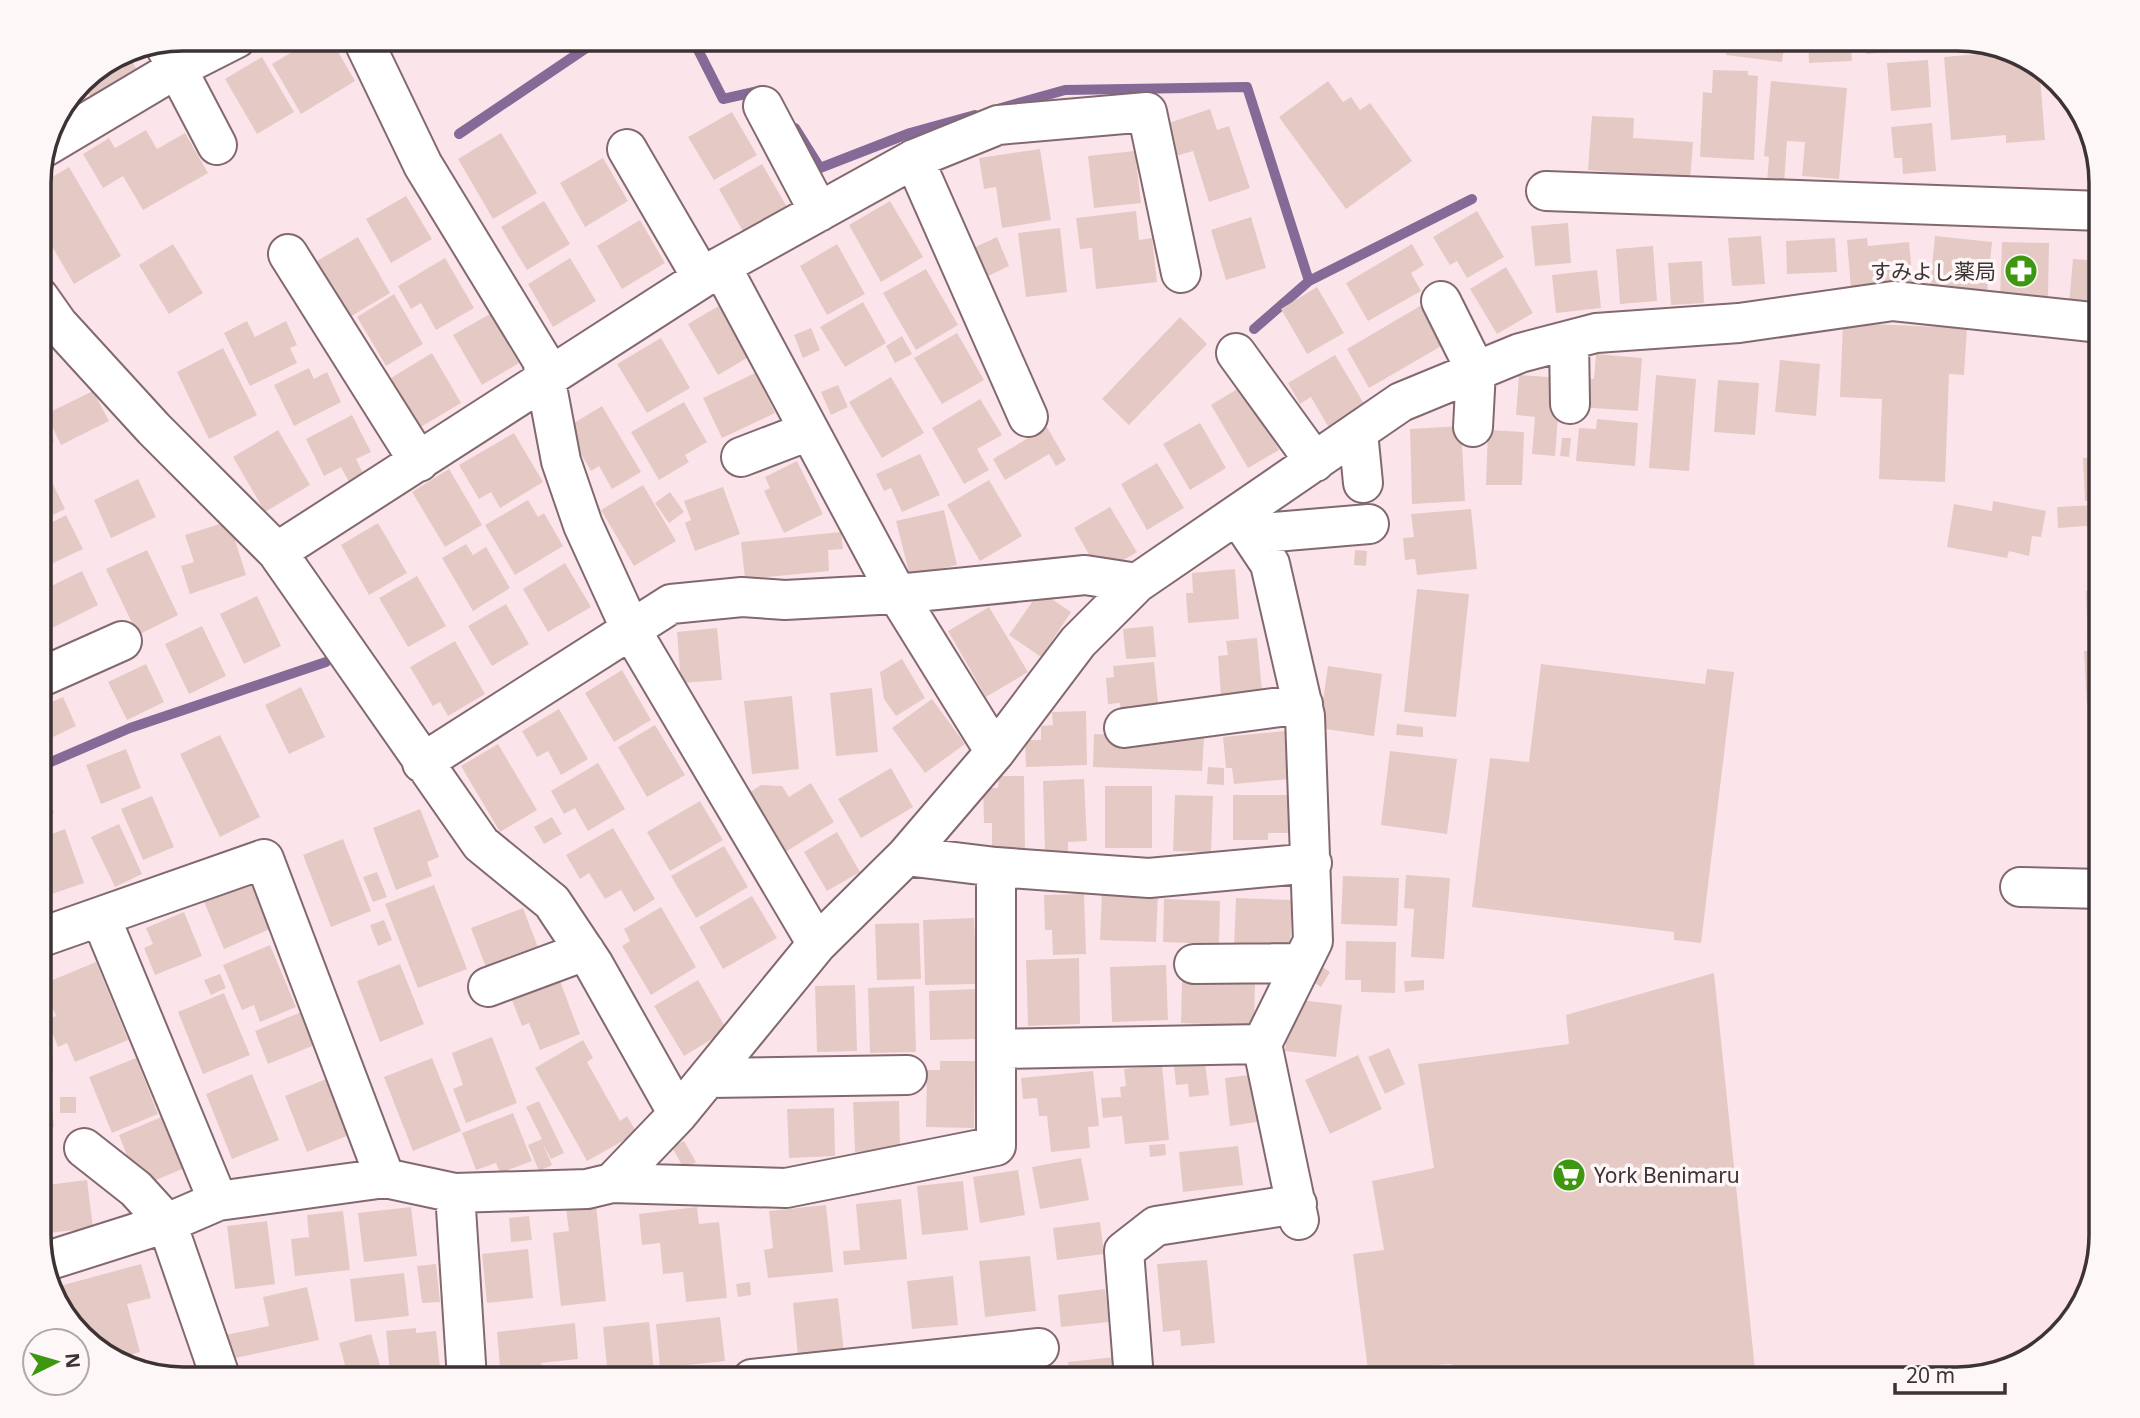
<svg xmlns="http://www.w3.org/2000/svg" width="2140" height="1418" font-family="'Noto Sans','Noto Sans JP',sans-serif">
<style>
.lines{fill:none;stroke-linecap:round;stroke-linejoin:round}
.stream{stroke:#856a97;stroke-width:10}
.building{fill:#e5c9c4}
.minor-casing{stroke:#82696f;stroke-width:42}
.minor{stroke:#fff;stroke-width:38}
.labels{text-anchor:middle;dominant-baseline:central;stroke-width:7;stroke-linejoin:round;paint-order:stroke}
.poi-label{font-size:21px;fill:#3d3234;stroke:#fdf7f8;text-anchor:end}
.rim{fill:none;stroke:#3d3234;stroke-width:3.5}
</style>
<rect width="100%" height="100%" fill="#fce5ea"/>
<g class="lines">
<!-- stream -->
<path class="stream" d="M692,38L723,99L763,90
M1001,108L1065,90L1247,87L1309,281
M795,128L820,168L910,133L975,115
M459,134L601,38
M1254,329L1309,281L1472,199
M39,767L130,728L326,662"/>
</g>
<!-- building -->
<path class="building" d="M315,38H330L355,81L301,114L272,64Z
M1677,38H1721L1719,47Z
M1727,38H1785L1782,62L1726,55Z
M1808,38H1850L1852,61L1809,63Z
M1864,38H1899L1900,51L1866,54Z
M1910,38H1945V46L1911,49Z
M126,51L140,75L93,102L81,81Z
M2001,52L2039,64L2045,140L2006,143V135L1951,140L1944,57Z
M262,57L294,112L257,134L225,79Z
M1928,60L1931,107L1891,111L1887,63Z
M1713,70L1748,71V75L1758,76L1754,160L1700,157L1703,92L1712,93Z
M1328,81L1343,102L1351,97L1360,110L1370,103L1412,161L1346,209L1279,117Z
M1771,81L1847,88L1839,179L1802,176L1805,142L1787,141L1784,183L1767,182L1769,157L1764,156Z
M78,85L89,103L50,126Z
M1210,109L1217,130L1229,126L1250,188L1209,202L1193,151L1173,157L1163,125Z
M732,112L757,155L714,180L688,137Z
M1592,116L1634,118L1633,138L1693,142L1690,181L1622,177L1621,173L1588,170Z
M1932,123L1936,171L1903,174L1902,158H1894L1891,127Z
M146,130L157,149L185,133L208,173L143,210L123,176L103,188L83,154L109,138L115,148Z
M501,133L537,193L493,219L458,159Z
M1040,149L1051,220L1002,228L996,187L984,189L979,158Z
M1135,151L1141,203L1094,208L1088,156Z
M603,158L628,201L585,227L560,183Z
M762,164L787,207L744,233L719,189Z
M69,167L121,256L74,284L39,224V185Z
M406,196L432,239L391,263L366,219Z
M544,201L570,244L527,270L501,227Z
M890,201L923,257L881,282L849,225Z
M1136,211L1139,240L1152,238L1157,282L1096,289L1092,248L1080,249L1076,218Z
M1477,211L1504,257L1467,278L1457,261L1450,265L1433,237Z
M1251,217L1266,268L1226,280L1211,230Z
M640,220L665,263L622,289L597,246Z
M1568,223L1571,263L1535,266L1531,226Z
M1060,228L1067,292L1026,297L1018,233Z
M1761,236L1765,284L1732,286L1728,238Z
M1935,236L1992,242L1987,293L1930,288Z
M358,237L390,293L350,317L317,261Z
M997,237L1009,266L984,278L971,249Z
M1835,238L1837,272L1787,274L1786,241Z
M1867,238L1868,246L1909,242L1913,284L1851,289L1847,240Z
M2002,242L2049,243L2048,298H2000Z
M173,244L203,293L169,314L139,265Z
M837,244L865,294L827,315L800,266Z
M1412,244L1424,265L1411,273L1421,291L1368,321L1346,283Z
M1653,246L1657,301L1620,304L1616,249Z
M445,258L474,308L436,330L421,303L411,309L398,286Z
M570,258L596,301L553,327L528,284Z
M2073,259L2101,261V307L2069,304Z
M1702,261L1704,303L1671,305L1668,263Z
M1506,267L1533,313L1497,334L1470,289Z
M926,269L958,325L916,350L883,293Z
M1597,270L1601,308L1556,313L1552,275Z
M1317,287L1344,333L1307,354L1281,309Z
M394,294L423,344L386,366L357,317Z
M727,301L757,352L718,375L688,324Z
M863,302L886,343L845,367L820,327Z
M1420,306L1443,345L1369,388L1347,349Z
M490,314L519,363L482,385L453,335Z
M1180,317L1207,344L1129,425L1102,399Z
M247,321L255,337L286,321L297,345L290,348L297,363L250,386L224,333Z
M1843,323L1967,328L1964,375L1949,374L1945,482L1879,479L1882,399L1840,397Z
M811,328L820,350L803,358L794,335Z
M957,333L984,380L942,404L914,358Z
M902,336L912,354L895,363L886,346Z
M661,338L690,388L647,413L617,364Z
M223,348L257,415L209,439L177,372Z
M432,353L461,403L419,428L391,378Z
M1596,354L1642,358L1638,411L1578,407L1580,379H1594Z
M1335,355L1366,407L1329,428L1311,397L1300,404L1288,383Z
M1780,360L1820,364L1816,416L1775,412Z
M309,368L314,379L327,372L341,402L294,426L274,385Z
M755,373L775,413L722,438L703,398Z
M1519,375L1561,378L1555,456L1532,454L1535,417L1516,415Z
M1656,375L1696,379L1689,471L1649,468Z
M891,377L924,433L882,458L849,402Z
M1718,380L1759,383L1755,435L1714,432Z
M838,385L848,407L831,415L821,392Z
M1242,386L1279,450L1248,468L1211,405Z
M93,391L109,421L61,445L46,414Z
M980,399L1002,435L977,449L989,470L964,484L932,428Z
M684,402L707,442L685,455L689,462L659,480L631,432Z
M602,406L641,472L612,489L599,466L591,471L566,428Z
M39,411L54,441L39,449Z
M352,415L371,452L356,459L364,475L349,482L341,467L324,476L306,439Z
M1597,419L1638,423L1635,466L1576,461L1579,428L1596,429Z
M1200,423L1226,468L1190,490L1163,444Z
M1461,426L1465,501L1412,504L1410,429Z
M1047,427L1066,460L1056,466L1049,454L1005,480L993,459Z
M278,430L310,485L265,512L233,457Z
M1488,430L1524,432L1522,485H1486Z
M514,433L543,482L500,508L491,492L479,499L459,465Z
M1562,438H1571L1569,457L1560,456Z
M920,454L940,495L902,512L891,488L884,491L876,474Z
M39,455L65,509L39,522Z
M2101,457V500L2085,501L2083,458Z
M797,461L823,514L784,533L764,491L770,488L765,477Z
M1157,463L1184,508L1147,530L1121,484Z
M449,469L482,525L445,547L412,492Z
M138,479L156,517L111,538L94,500Z
M989,480L1022,536L980,561L947,505Z
M643,485L676,541L634,566L601,510Z
M723,487L740,534L695,551L685,523L691,520L684,501Z
M670,492L684,512L669,523L655,503Z
M528,500L538,517L544,513L563,546L515,575L485,525Z
M1993,501L2046,511L2041,537L2032,536L2029,556L2009,551L2007,558L1947,547L1954,504L1992,511Z
M2099,505L2100,525L2058,528L2057,507Z
M1110,507L1137,552L1100,574L1074,528Z
M1471,509L1477,569L1417,575L1415,559L1405,560L1403,538L1414,537L1411,514Z
M944,510L957,565L910,576L896,521Z
M66,515L83,549L49,565L39,543V529Z
M229,521L246,575L190,594L181,566L194,562L185,535Z
M378,523L407,573L369,595L341,545Z
M841,532L843,549L828,550L829,571L745,579L741,542Z
M466,544L473,555L486,547L510,588L473,611L442,558Z
M147,550L178,615L138,635L106,569Z
M1355,550L1367,551L1366,566L1354,565Z
M565,563L591,607L548,632L523,589Z
M1235,569L1239,619L1188,623L1186,593H1193L1192,573Z
M82,571L98,605L46,631L39,615V592Z
M417,576L446,626L408,647L379,598Z
M1417,589L1469,594L1456,717L1404,712Z
M2101,590V648H2088L2086,591Z
M1040,591L1071,612L1041,657L1009,635Z
M257,596L281,646L244,664L220,614Z
M506,604L529,644L492,666L468,626Z
M989,607L1028,672L986,697L948,631Z
M202,626L226,676L189,694L165,644Z
M1153,626L1156,657L1126,659L1123,629Z
M717,628L722,680L681,683L677,632Z
M1257,638L1262,692L1221,696L1218,656L1228,655L1226,641Z
M455,641L485,694L448,716L440,702L433,706L410,667Z
M2101,650V705H2087L2084,651Z
M902,659L925,698L896,716L884,699L880,672Z
M1154,662L1159,713L1121,716L1120,703L1108,704L1106,678L1114,677L1113,666Z
M146,664L164,702L127,720L108,682Z
M1541,664L1705,684L1707,669L1734,672L1701,943L1674,940V932L1472,907L1490,758L1529,762Z
M1328,666L1382,674L1374,736L1319,728Z
M622,670L651,720L614,742L585,693Z
M301,687L325,737L289,754L265,705Z
M872,688L878,752L836,756L830,693Z
M792,696L799,769L752,774L744,701Z
M63,697L76,726L51,738L39,708Z
M932,699L965,744L925,773L892,728Z
M559,709L588,759L561,775L548,751L537,757L522,731Z
M1086,711L1087,765L1026,767L1025,740H1041V726L1053,725L1052,712Z
M1397,724L1423,727V737L1396,735Z
M655,725L685,775L647,797L618,747Z
M1285,731L1290,779L1234,784L1232,768H1226L1223,737Z
M1094,734L1204,738L1202,771L1093,767Z
M220,735L260,817L220,837L180,754Z
M498,744L537,810L500,832L461,766Z
M126,749L141,788L101,804L86,765Z
M1390,751L1457,759L1447,834L1381,825Z
M598,763L625,809L588,831L575,808L564,814L551,791Z
M1208,767L1224,768V785L1207,784Z
M891,768L913,807L861,838L838,799Z
M999,776H1024L1025,850H992V823H984L983,788H998Z
M41,778L54,813L39,819V779Z
M1084,779L1087,841L1068,842V851L1045,852L1043,781Z
M811,783L834,822L782,854L747,794L761,785L782,786L789,797Z
M1105,786H1152V848H1105Z
M1175,795L1213,796L1211,852L1173,851Z
M1233,795H1295V833H1268V840H1233Z
M152,796L174,847L143,860L121,809Z
M700,801L723,840L670,871L647,832Z
M420,809L439,857L427,862L432,876L396,890L373,828Z
M552,817L562,834L544,844L534,827Z
M119,824L142,874L115,887L91,837Z
M613,828L655,899L634,912L621,890L605,899L589,873L580,879L566,855Z
M65,829L84,883L43,897L39,883V839Z
M837,832L860,872L827,891L804,852Z
M343,839L371,911L331,927L303,855Z
M724,846L748,887L696,918L671,876Z
M377,872L387,897L373,902L363,877Z
M1406,875L1450,878L1444,959L1411,957L1414,909L1404,908Z
M1343,876L1399,878L1397,926L1341,924Z
M249,877L270,929L224,949L202,897Z
M434,885L467,969L418,988L385,904Z
M1102,891L1158,893L1156,942L1100,940Z
M1084,894L1086,954L1053,955L1052,930H1045L1044,895Z
M752,896L777,938L723,969L699,927Z
M1236,898L1292,900L1290,949L1234,946Z
M1164,899L1220,901L1219,944L1163,942Z
M661,907L696,967L651,995L622,946L630,941L624,929Z
M523,908L539,950L487,970L471,928Z
M184,912L202,956L155,975L144,948L153,944L146,928Z
M974,918L977,984L925,985L923,920Z
M384,920L392,940L378,946L370,925Z
M919,923L921,979L877,980L875,924Z
M1346,941L1396,942L1395,993L1361,992V980H1345Z
M270,945L296,1007L260,1022L254,1005L242,1010L223,965Z
M1079,958L1080,1024L1028,1026L1026,960Z
M96,962L128,1040L75,1062L67,1043L58,1047L47,1020L56,1016L43,984Z
M400,964L424,1024L380,1042L357,981Z
M1318,964L1330,972L1321,987L1308,979Z
M1166,965L1168,1020L1112,1022L1110,967Z
M1714,973L1756,1379H1460L1451,1364L1368,1370L1353,1254L1384,1250L1372,1181L1434,1168L1418,1064L1569,1044L1566,1015Z
M220,974L226,988L211,995L204,980Z
M558,976L580,1034L540,1050L529,1023L522,1026L510,995Z
M698,980L727,1030L684,1056L654,1006Z
M1424,980V990L1405,992L1404,981Z
M1182,981L1255,984L1254,1026L1181,1023Z
M855,985L857,1051L817,1052L815,986Z
M914,986L916,1052L870,1053L868,988Z
M975,989L976,1039L930,1040L929,991Z
M224,993L250,1055L203,1074L178,1012Z
M1301,1000L1342,1005L1336,1057L1285,1051L1289,1017L1299,1018Z
M304,1011L317,1044L268,1064L255,1031Z
M492,1037L517,1103L466,1123L453,1089L463,1085L452,1053Z
M583,1040L593,1058L587,1062L620,1121L627,1116L637,1133L587,1161L535,1068Z
M1389,1048L1405,1084L1385,1094L1368,1057Z
M1358,1055L1382,1109L1330,1134L1305,1080Z
M39,1056H53V1072H39Z
M136,1058L158,1114L112,1133L89,1077Z
M432,1058L461,1131L413,1151L384,1077Z
M940,1061H975L974,1128L926,1127L927,1070H940Z
M1205,1062L1209,1095L1189,1097L1188,1084L1176,1085L1174,1066Z
M1162,1065L1169,1140L1125,1144L1122,1116L1103,1118L1101,1098L1121,1097L1120,1087L1126,1086L1124,1069Z
M1093,1071L1099,1126L1088,1127L1090,1148L1051,1152L1047,1116H1039L1037,1098L1023,1099L1021,1078Z
M252,1074L279,1140L232,1159L206,1094Z
M1257,1074L1263,1121L1230,1126L1225,1078Z
M331,1077L354,1133L307,1152L285,1096Z
M50,1085L54,1127L46,1128L48,1145L39,1146V1086Z
M60,1097H76V1113H60Z
M539,1101L564,1153L551,1159L542,1142L552,1165L539,1171L528,1145L542,1139L526,1107Z
M899,1101L900,1150L855,1152L853,1102Z
M834,1108L835,1156L789,1158L787,1109Z
M513,1113L532,1161L500,1173L496,1163L476,1170L462,1133Z
M166,1115L187,1167L151,1182L148,1174L136,1179L119,1135Z
M684,1141L696,1162L684,1169L672,1147Z
M1165,1144L1166,1155L1150,1157L1149,1145Z
M1238,1146L1243,1185L1183,1192L1179,1152Z
M1081,1158L1089,1200L1040,1209L1032,1167Z
M1018,1170L1025,1215L980,1223L973,1177Z
M87,1180L93,1228L39,1234V1186Z
M963,1181L968,1230L922,1235L917,1186Z
M901,1199L907,1259L844,1265L843,1251L860,1250L856,1204Z
M596,1205L606,1301L561,1306L553,1233L569,1231L566,1208Z
M826,1205L833,1272L768,1278L764,1250L773,1248L769,1211Z
M411,1207L417,1256L364,1262L358,1213Z
M697,1207L699,1224L719,1222L727,1298L686,1302L683,1272L663,1274L660,1243L642,1245L639,1214Z
M343,1211L350,1270L295,1276L291,1239L309,1237L307,1215Z
M529,1216L532,1240L511,1242L509,1218Z
M267,1221L275,1284L235,1289L227,1226Z
M1100,1222L1104,1254L1057,1260L1053,1228Z
M528,1249L533,1298L487,1303L482,1254Z
M1030,1256L1036,1311L985,1317L979,1261Z
M1207,1260L1215,1343L1181,1346L1180,1330L1163,1332L1157,1264Z
M141,1264L151,1298L127,1304L140,1352L115,1359L102,1355L63,1313L56,1287Z
M436,1264L440,1302L422,1303L417,1266Z
M404,1273L409,1316L355,1322L350,1279Z
M953,1276L958,1325L912,1329L907,1281Z
M750,1282L751,1295L738,1297L736,1284Z
M307,1287L319,1340L231,1359L225,1335L269,1326L263,1297Z
M1105,1289L1109,1322L1061,1327L1058,1295Z
M838,1298L844,1352L798,1357L793,1303Z
M720,1317L725,1361L660,1368L656,1324Z
M649,1322L654,1372L608,1376L603,1327Z
M575,1323L578,1359L541,1363L542,1377L501,1379L497,1332Z
M416,1328V1333L436,1331L440,1368L432,1369L433,1379H397V1373H390L386,1331Z
M371,1334L384,1379H326L323,1371L345,1365L339,1343Z
M1115,1357L1118,1379H1070L1068,1362Z
M1212,1365L1213,1379H1180L1179,1369Z"/>
<g class="lines">
<defs>
<path id="minor" d="M362,38L423,165L542,360L561,461L583,525L631,630L817,944
M163,42L217,145
M763,106L819,212
M45,147L176,69L237,38
M627,149L702,278
M914,159L1028,417
M1546,191L2101,211
M288,254L419,462
M721,266L897,594L995,752
M39,297L58,324L154,429L277,552L481,844L552,902L594,965L678,1114
M1441,301L1476,371L1473,427
M1569,340L1570,404
M1236,353L1315,462
M1358,432L1363,483
M741,457L809,431
M1238,516L1270,564L1305,716L1313,941L1262,1044L1299,1220
M1250,534L1369,524
M277,552L721,266L914,159L998,125L1147,112L1181,273
M39,678L122,641
M1124,728L1303,704
M422,763L671,604L742,597L785,600L897,594L1085,575L1137,583
M906,856L996,867L1149,878L1312,863
M2020,887L2101,889
M101,918L218,1201
M39,938L264,859L385,1178
M1194,964L1302,963
M488,987L585,951
M996,1049L1262,1044
M708,1078L907,1075
M84,1148L136,1189L167,1223L221,1379
M612,1183L786,1188L996,1146V867
M455,1193L467,1379
M44,1262L167,1223L218,1201L385,1178L455,1193L587,1189L612,1183L678,1114L817,944L906,856L995,752L1078,642L1137,583L1401,402L1520,353L1596,333L1739,323L1893,301L2101,323
M752,1379L1039,1348
M1134,1379L1124,1251L1156,1226L1297,1204"/>
</defs>
<!-- minor casing -->
<use href="#minor" class="minor-casing"/>
<!-- minor -->
<use href="#minor" class="minor"/>
</g>
<!-- icons -->
<defs>
<symbol id="pharmacy-disc" viewBox="-11 -11 22 22"><circle r="9.5" fill="#3d9710" stroke="#fdf7f8"/><path d="M-2-6h4v4h4v4h-4v4h-4v-4h-4v-4h4Z" fill="#fff"/></symbol>
<symbol id="supermarket-disc" viewBox="-11 -11 22 22"><circle r="9.5" fill="#3d9710" stroke="#fdf7f8"/><path d="M-6-5.5h2.5l.6 2H6L4.5 2H-2.5L-4.4-4H-6ZM-1.5 3.2a1.3 1.3 0 1 0 .1 0ZM3 3.2a1.3 1.3 0 1 0 .1 0Z" fill="#fff"/></symbol>
</defs>
<g fill-rule="evenodd">
<use href="#pharmacy-disc" x="2002" y="252" width="38" height="38"/>
<use href="#supermarket-disc" x="1550" y="1156" width="38" height="38"/>
</g>
<g class="labels">
<!-- poi labels -->
<g class="poi-label">
<text x="1996" y="271">すみよし薬局</text>
<text x="1594" y="1175" text-anchor="start">York Benimaru</text>
</g>
</g>
<!-- crop -->
<path d="M0 0H2140V1418H0ZM183 51H1957A132 132 0 0 1 2089 183V1235A132 132 0 0 1 1957 1367H183A132 132 0 0 1 51 1235V183A132 132 0 0 1 183 51Z" fill="#fdf7f8" fill-rule="evenodd"/>
<path class="rim" d="M183 51H1957A132 132 0 0 1 2089 183V1235A132 132 0 0 1 1957 1367H183A132 132 0 0 1 51 1235V183A132 132 0 0 1 183 51Z"/>
<!-- north arrow -->
<g transform="translate(56 1362) rotate(85)"><circle r="33" fill="#fdf7f8" stroke="#b0a8aa" stroke-width="2"/>
<path d="M0-5L12 26L0 18L-12 26Z" fill="#3d9710"/>
<text y="-10" font-size="19" font-weight="bold" text-anchor="middle" fill="#3d3234">N</text>
</g>
<!-- scale -->
<path d="M1895 1383v10h110v-10" fill="none" stroke="#3d3234" stroke-width="3.5"/>
<text x="1906" y="1383" font-size="21" fill="#3d3234" stroke="#fdf7f8" stroke-width="5" paint-order="stroke">20 m</text>
</svg>
